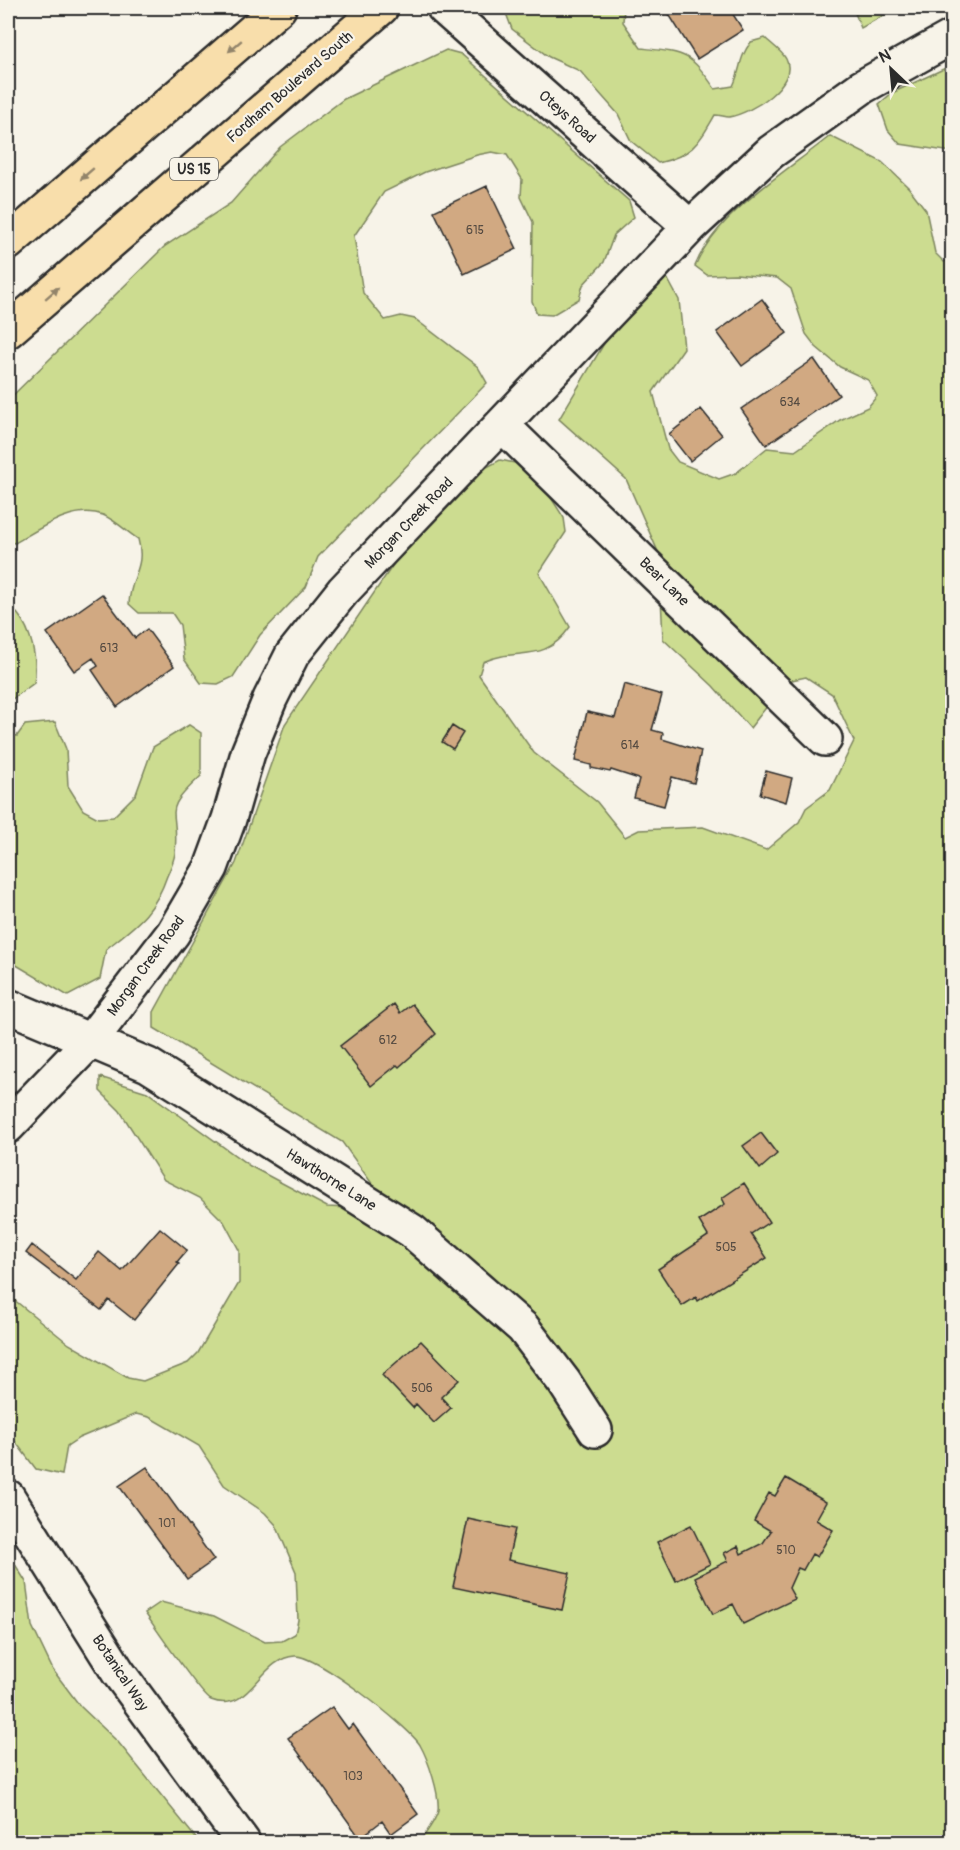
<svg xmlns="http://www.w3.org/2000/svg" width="960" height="1850" font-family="Pangolin,sans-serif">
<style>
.green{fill:#ccdc90;stroke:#7c845e;stroke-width:1.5}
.building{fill:#d1a982;stroke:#2b2b2b;stroke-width:1.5}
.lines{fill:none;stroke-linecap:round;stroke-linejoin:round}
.minor-casing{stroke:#2b2b2b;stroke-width:38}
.trunk-casing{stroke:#2b2b2b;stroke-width:38}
.minor{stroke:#f7f3e8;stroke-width:33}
.trunk{stroke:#f8deab;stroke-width:33}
.oneway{fill:#92846b}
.labels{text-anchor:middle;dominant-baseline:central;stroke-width:4.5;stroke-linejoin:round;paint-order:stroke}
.number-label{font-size:12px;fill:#544a41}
.shield{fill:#f7f3e8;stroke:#686764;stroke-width:1.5}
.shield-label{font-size:14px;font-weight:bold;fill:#2b2b2b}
.street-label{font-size:15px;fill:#2b2b2b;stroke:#f7f3e8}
</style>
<rect width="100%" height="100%" fill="#f7f3e8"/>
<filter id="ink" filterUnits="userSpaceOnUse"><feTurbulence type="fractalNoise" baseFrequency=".0167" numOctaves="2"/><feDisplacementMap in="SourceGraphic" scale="12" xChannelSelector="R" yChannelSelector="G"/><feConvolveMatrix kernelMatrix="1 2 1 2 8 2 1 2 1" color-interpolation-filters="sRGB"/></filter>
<g filter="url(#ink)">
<!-- green -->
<path class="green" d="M504,8H624L623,22L641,48C685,53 690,52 715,89L733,86C742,67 738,59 751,42L765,38C771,44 782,51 786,59C799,84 750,114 729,117C725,117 720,115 715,115C698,144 693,155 658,163L631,141L618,114L580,71L549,57L512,29Z
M853,8H897L861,28Z
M446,50L461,54L629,201L634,217L614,235L604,262L583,285L579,299L552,315L537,314L532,301L533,222L521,197L522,179L507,155L492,152L477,155L425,172L384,192L354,236L363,293L385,320L401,316L415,319L478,367L487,383L318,557L306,587L260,635L233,677L218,684L201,683L184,659L180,625L172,613H139L129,604C130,576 146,568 138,539C127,532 115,520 103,515C73,504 40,529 15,543L8,542V400L165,246L231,203L280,147L344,99Z
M952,65V152L900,144L888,130L879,104L892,93Z
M830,136L882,162L909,188L926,210L935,253L944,262L952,259V1842H420C425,1834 436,1820 438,1811C440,1794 428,1759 420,1745C408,1726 317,1655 295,1656C259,1658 251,1715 211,1700C201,1696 155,1627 145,1613L161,1602L214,1616L265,1642L282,1641L295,1634L298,1620L296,1572L276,1525L265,1513L224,1485L199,1446L149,1417L136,1414L79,1438L67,1446L62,1475L36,1469L8,1432V1295L69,1344L128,1378L143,1381L188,1363L198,1353L239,1283V1250L224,1222L200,1198L164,1180L120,1111L100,1091V1077L147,1092L250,1166L327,1207L391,1210L342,1142L154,1028V1012L236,863L285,724L414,534L487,467L500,460L515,463L546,490L564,518L566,532L539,573L570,627C543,666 517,646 483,662L479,675L534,753L597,802L625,837L639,830L703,827L766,850L799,822L806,808L830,790L854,741L832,694L806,677L787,681L750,728L713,686L663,639L659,554L626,479L559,419L630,300L665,274L679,300L684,348L653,392L668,449L678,462L719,479L736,473L767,448L795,451L840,420L868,407L877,396L868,380L840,367L816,347L806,334L791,289L777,278L736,274L707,275L695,266C717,213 786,172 830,136Z
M17,613C32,631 38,660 34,683L8,702V616Z
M55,722L66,749L68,786L83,810L98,818L113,817L136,794L153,747L189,725L201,733V776C159,815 180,806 175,853C174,861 170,869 167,876C154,914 136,925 106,949L100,979L68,996L8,960V733L17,736L25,725Z
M8,1553L26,1582L32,1626L53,1670L80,1706L118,1742L199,1842H8Z"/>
<!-- building -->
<path class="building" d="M665,8H729L743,30L697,59Z
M487,186L517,249L464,274L434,211Z
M762,299L787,333L742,366L717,332Z
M814,359L839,395L766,445L741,409Z
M701,409L722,435L690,461L669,434Z
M102,594L135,638L147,629L174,666L117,707L92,670L98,666L93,658L74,671L47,633Z
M624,684L662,695L652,730L663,733L662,739L701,751L694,783L672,777L664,806L634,798L639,779L611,770L610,772L591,768V765L575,761L587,712L615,718Z
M452,726L463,733L453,749L442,742Z
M766,771L792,778L786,802L760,794Z
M394,1004L400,1013L412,1004L436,1034L399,1067L397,1065L371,1086L340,1046Z
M761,1133L777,1154L760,1169L743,1146Z
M744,1183L769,1222L751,1234L767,1258L698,1301L696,1297L682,1306L658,1269L708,1236L699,1221L725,1204L722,1198Z
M160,1228L187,1250L177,1262L179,1264L134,1320L109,1300L101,1310L26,1253L32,1245L76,1280L99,1252L122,1271Z
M421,1341L459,1380L441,1397L451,1408L434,1423L416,1404L413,1408L382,1375Z
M147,1467L214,1560L187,1579L119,1486Z
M786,1478L826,1502L816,1520L833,1530L817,1557L812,1554L803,1570L798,1568L789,1588L795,1599L743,1624L733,1604L713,1614L695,1577L728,1561L724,1553L738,1546L741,1554L763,1543L771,1531L754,1521L769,1493L775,1496Z
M468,1519L515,1529L508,1560L570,1573L562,1610L453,1587Z
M691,1525L710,1564L676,1581L657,1542Z
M332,1707L348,1729L353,1724L418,1814L391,1834L382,1821L360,1838L288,1738Z"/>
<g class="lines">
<defs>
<path id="minor" d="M444,8L690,227
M503,426L825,739
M8,1006L148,1065L412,1231L523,1328L564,1382L595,1430
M8,1126L91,1040L173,933L211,868L229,819L248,753L270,699L292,655L343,591L690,227L771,152L862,87L952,37
M8,1497L118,1672L243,1842"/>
<path id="trunk" d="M8,243L279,8
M8,331L381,8"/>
</defs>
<!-- minor casing -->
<use href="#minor" class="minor-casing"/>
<!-- trunk casing -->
<use href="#trunk" class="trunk-casing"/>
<!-- minor -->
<use href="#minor" class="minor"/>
<!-- trunk -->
<use href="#trunk" class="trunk"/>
</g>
<!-- one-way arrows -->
<defs><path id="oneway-solid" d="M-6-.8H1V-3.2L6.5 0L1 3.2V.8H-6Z" transform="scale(1.5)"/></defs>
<g class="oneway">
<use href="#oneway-solid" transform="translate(235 46) rotate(139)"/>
<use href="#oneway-solid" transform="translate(87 174) rotate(139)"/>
<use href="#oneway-solid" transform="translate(52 293) rotate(-41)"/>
</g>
</g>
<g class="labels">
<!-- number labels -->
<g class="number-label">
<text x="475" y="230">615</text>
<text x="790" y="402">634</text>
<text x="109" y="648">613</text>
<text x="630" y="745">614</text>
<text x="388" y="1040">612</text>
<text x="726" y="1247">505</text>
<text x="422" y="1388">506</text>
<text x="167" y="1523">101</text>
<text x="786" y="1550">510</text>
<text x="353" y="1776">103</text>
</g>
<!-- shield labels -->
<rect class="shield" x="170" y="158" width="48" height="22" rx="4.5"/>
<g class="shield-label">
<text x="194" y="169">US 15</text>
</g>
<!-- street labels -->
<g class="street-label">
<text transform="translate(290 87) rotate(-41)">Fordham Boulevard South</text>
<text transform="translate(567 117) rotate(42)">Oteys Road</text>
<text transform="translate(409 523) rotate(-46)">Morgan Creek Road</text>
<text transform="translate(664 582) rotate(44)">Bear Lane</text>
<text transform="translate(146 966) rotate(-54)">Morgan Creek Road</text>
<text transform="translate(331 1180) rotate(32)">Hawthorne Lane</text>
<text transform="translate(120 1673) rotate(56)">Botanical Way</text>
</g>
</g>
<!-- margin -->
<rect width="960" height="1850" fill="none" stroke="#f7f3e8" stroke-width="30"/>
<rect x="15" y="15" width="930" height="1820" fill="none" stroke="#2b2b2b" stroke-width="2" filter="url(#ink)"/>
<!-- north arrow -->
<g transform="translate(891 69) rotate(334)" stroke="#f7f3e8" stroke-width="4.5" paint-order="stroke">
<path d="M0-4.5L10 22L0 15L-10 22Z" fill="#2b2b2b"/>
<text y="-9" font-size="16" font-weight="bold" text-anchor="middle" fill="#2b2b2b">N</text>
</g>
</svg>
